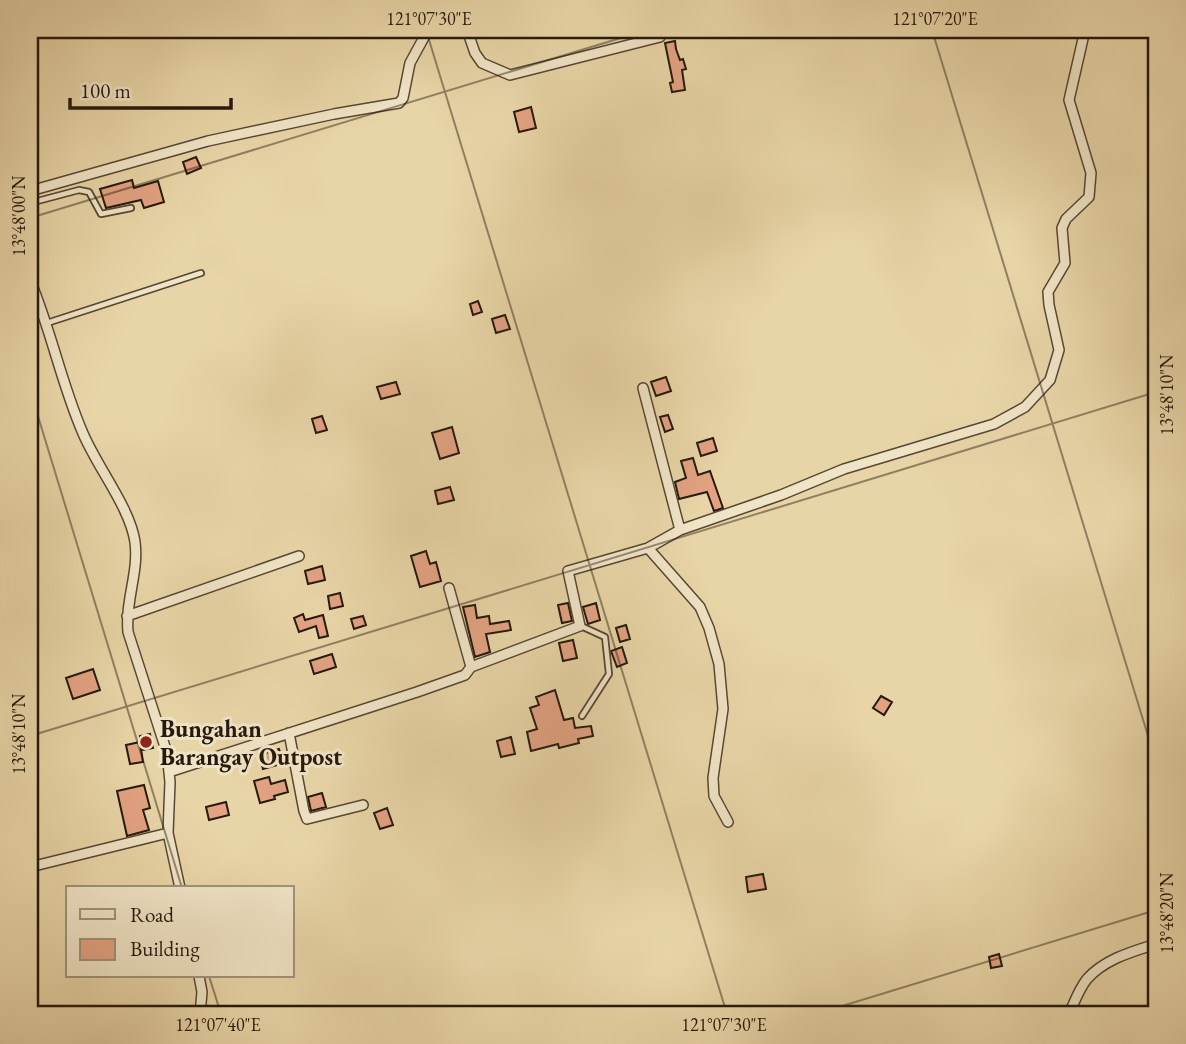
<svg xmlns="http://www.w3.org/2000/svg" width="1186" height="1044" font-family="'EB Garamond',serif">
<style>
.building{fill:#e3a383;stroke:#26190e;stroke-width:2}
.lines{fill:none;stroke-linecap:round;stroke-linejoin:round}
.service-casing{stroke:#564834;stroke-width:8}
.minor-casing{stroke:#564834;stroke-width:12}
.service{stroke:#f0e4c6;stroke-width:4.5}
.minor{stroke:#f0e4c6;stroke-width:9}
.ticks{fill:none;stroke:#26190e;stroke-width:2;stroke-opacity:0.45}
.poi-dot{fill:#8f2418;stroke:#f0e4c6;stroke-width:2.5}
.labels{text-anchor:middle;dominant-baseline:central;stroke-width:6;stroke-linejoin:round;paint-order:stroke}
.poi-label{font-size:24px;font-weight:bold;fill:#26190e;stroke:#f0e4c6;text-anchor:start}
.neatline{fill:none;stroke:#26190e;stroke-width:2.5}
.ticks-label{font-size:18px;text-anchor:middle;fill:#26190e}
</style>
<rect width="100%" height="100%" fill="#e8d5a7"/>
<filter id="stains"><feTurbulence type="fractalNoise" baseFrequency=".00286" numOctaves="4"/><feColorMatrix values="0 0 0 0 .2 0 0 0 0 .09 0 0 0 0 .02 0 0 0 .5 -.17"/></filter>
<radialGradient id="worn" r=".72"><stop offset=".6" stop-color="#630" stop-opacity="0"/><stop offset="1" stop-color="#630" stop-opacity=".3"/></radialGradient>
<!-- building -->
<path class="building" d="M675,41L676,49L680,60L683,59L686,69L682,70L685,90L672,92L670,83L673,82L665,43Z
M531,107L536,128L519,132L514,112Z
M196,157L201,168L187,174L183,162Z
M132,180L134,188L158,181L164,202L144,208L141,200L106,208L100,189Z
M478,301L482,312L473,315L470,304Z
M505,315L510,329L496,333L492,319Z
M666,377L671,391L656,396L651,382Z
M396,382L400,394L381,399L377,387Z
M668,415L673,429L665,432L660,417Z
M322,416L327,430L316,433L312,419Z
M452,427L459,453L440,459L432,433Z
M713,438L717,451L701,456L697,443Z
M693,458L698,475L710,471L723,508L714,511L707,492L679,499L675,482L686,478L681,461Z
M450,487L454,500L438,504L435,491Z
M426,551L430,564L436,562L441,581L420,587L411,556Z
M322,566L325,580L308,584L305,571Z
M340,593L343,606L330,609L328,596Z
M568,603L572,621L562,623L558,605Z
M596,603L600,620L588,624L583,607Z
M475,605L477,618L489,616L490,624L509,621L511,630L486,634L490,652L475,657L463,607Z
M303,614L305,620L323,615L328,636L319,638L316,626L299,632L294,618Z
M363,616L366,625L354,629L351,619Z
M626,625L630,639L620,642L616,628Z
M573,640L577,658L563,661L559,643Z
M622,647L627,663L617,667L611,651Z
M332,654L336,667L314,674L310,661Z
M93,669L100,690L73,699L66,678Z
M555,690L564,720L573,718L575,728L591,726L593,736L578,739L579,743L559,748L558,744L531,751L527,732L537,729L530,708L539,705L536,697Z
M881,696L892,702L884,715L873,708Z
M150,734L153,748L142,750L140,736Z
M511,737L515,754L501,757L497,741Z
M140,742L143,762L130,764L126,745Z
M279,749L284,763L263,769L259,755Z
M269,777L271,784L285,780L288,792L274,796L275,799L260,803L254,781Z
M144,785L150,808L143,810L149,830L127,836L117,791Z
M322,793L326,807L311,811L308,797Z
M226,802L229,815L209,820L206,807Z
M387,808L393,825L380,829L374,813Z
M763,874L766,889L748,892L746,877Z
M999,954L1002,966L991,968L989,957Z"/>
<g class="lines">
<defs>
<path id="service" d="M30,203L79,190L89,192L101,214L131,208
M47,323L201,273
M581,626L605,637L609,674L582,716"/>
<path id="minor" d="M467,30L475,53L482,63L510,75L660,37
M30,191L208,141L334,114L399,103L403,98L410,63L428,30
M30,280C51,330 61,382 82,431C96,466 130,507 135,542C139,573 125,600 128,632L167,753L170,782L168,833L180,888
M643,388L680,530
M648,548L700,607L709,628L719,664L723,709L713,778L714,796L728,822
M449,588L471,667
M127,616L299,556
M289,733L304,811L307,819L363,805
M169,772L417,692L465,675L471,667L580,626L568,571L648,548L680,530L781,495L844,469L994,424L1025,407L1050,380L1059,350L1049,305L1048,292L1065,263L1062,228L1066,219L1089,197L1091,173L1069,100L1085,30
M30,867L168,833
M199,976L202,992L200,1014
M1069,1014C1074,1003 1079,989 1087,979C1105,959 1131,952 1156,944"/>
</defs>
<!-- service casing -->
<use href="#service" class="service-casing"/>
<!-- minor casing -->
<use href="#minor" class="minor-casing"/>
<!-- service -->
<use href="#service" class="service"/>
<!-- minor -->
<use href="#minor" class="minor"/>
</g>
<!-- ticks -->
<path class="ticks" d="M426,30L727,1014M932,30L1156,762M30,218L647,30M30,390L182,888M30,736L1156,392M209,976L221,1014M816,1014L1156,910"/>
<!-- markers -->
<circle class="poi-dot" cx="146" cy="742" r="7"/>
<g class="labels">
<!-- poi labels -->
<g class="poi-label">
<text x="160" y="728">Bungahan<tspan x="160" dy="28">Barangay Outpost</tspan></text>
</g>
</g>
<!-- margin -->
<rect width="1186" height="1044" fill="none" stroke="#e8d5a7" stroke-width="77"/>
<!-- legend -->
<rect x="66" y="886" width="228" height="91" fill="#f0e4c6" stroke="#9f937c" stroke-width="2"/>
<rect x="80" y="909" width="35" height="10" fill="#f0e4c6" stroke="#9f937c" stroke-width="2"/>
<text x="130" y="922" font-size="21" fill="#26190e">Road</text>
<rect x="80" y="939" width="35" height="21" fill="#e3a383" stroke="#9f937c" stroke-width="2"/>
<text x="130" y="956" font-size="21" fill="#26190e">Building</text>
<!-- scale -->
<path d="M70 98v10h161v-10" fill="none" stroke="#26190e" stroke-width="3.5"/>
<text x="80" y="98" font-size="21" fill="#26190e" stroke="#f0e4c6" stroke-width="5" paint-order="stroke">100 m</text>
<rect x="38" y="38" width="1110" height="968" class="neatline"/>
<g class="ticks-label">
<text x="429" y="25">121°07'30"E</text>
<text x="935" y="25">121°07'20"E</text>
<text transform="translate(19 216) rotate(-90)" y="6">13°48'00"N</text>
<text transform="translate(1167 395) rotate(-90)" y="6">13°48'10"N</text>
<text transform="translate(19 734) rotate(-90)" y="6">13°48'10"N</text>
<text transform="translate(1167 913) rotate(-90)" y="6">13°48'20"N</text>
<text x="218" y="1031">121°07'40"E</text>
<text x="724" y="1031">121°07'30"E</text>
</g>
<rect width="100%" height="100%" filter="url(#stains)"/>
<rect width="100%" height="100%" fill="url(#worn)"/>
</svg>
